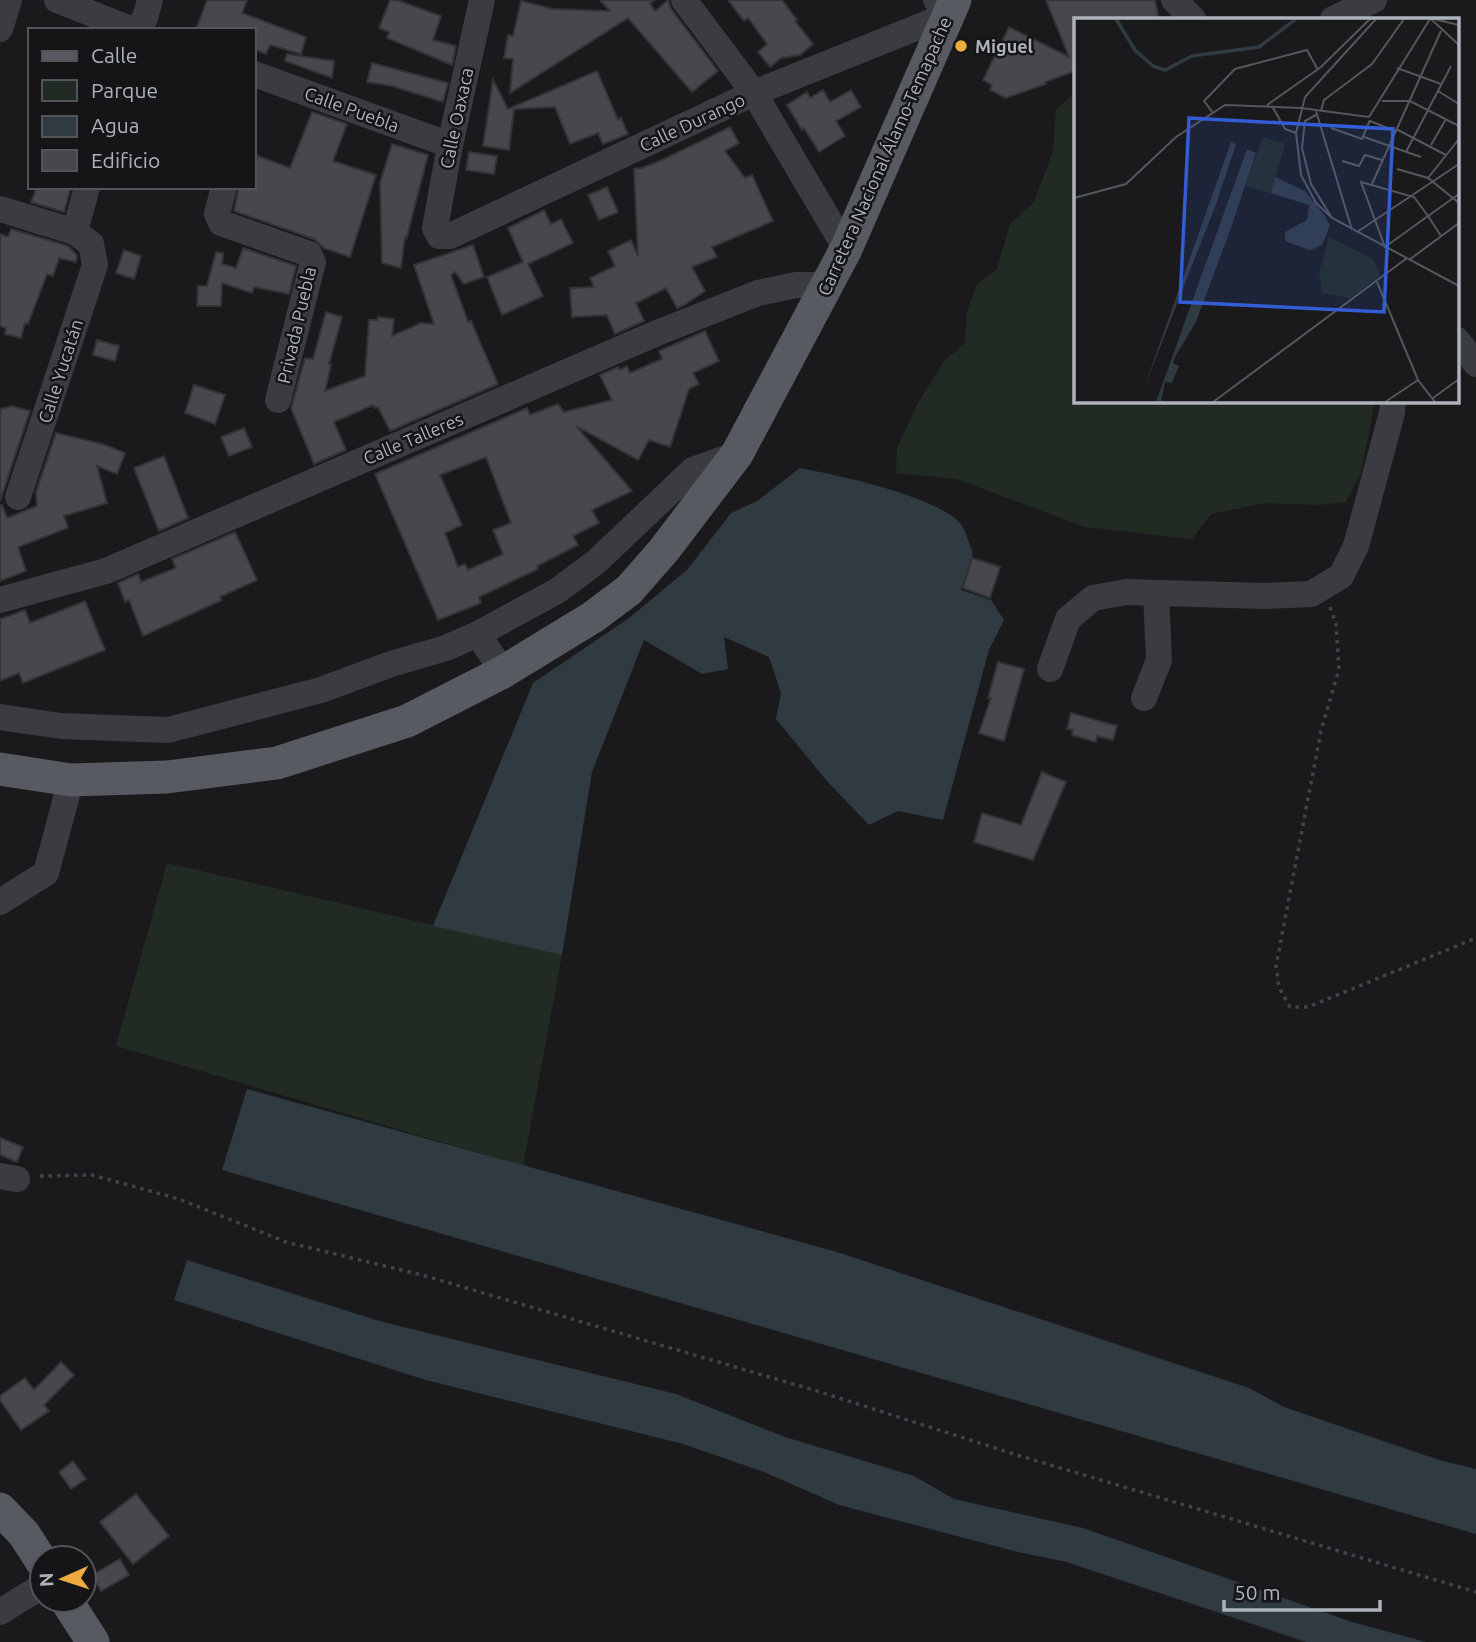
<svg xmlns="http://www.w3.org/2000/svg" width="1476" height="1642" font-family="Ubuntu,sans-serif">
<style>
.green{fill:#222b23}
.water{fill:#303a41}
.building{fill:#47484c;stroke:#343438;stroke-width:2;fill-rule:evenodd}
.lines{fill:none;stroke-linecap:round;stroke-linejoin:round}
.path{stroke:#414448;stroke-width:3.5;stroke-dasharray:3.5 5;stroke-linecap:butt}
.minor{stroke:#3b3c41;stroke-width:26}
.major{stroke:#575a60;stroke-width:33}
.poi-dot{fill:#eeac40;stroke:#151517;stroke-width:2.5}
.labels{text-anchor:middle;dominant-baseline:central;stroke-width:5;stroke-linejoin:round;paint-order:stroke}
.poi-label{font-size:18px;font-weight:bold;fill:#adb2bb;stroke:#151517;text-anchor:start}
.street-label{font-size:18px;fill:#adb2bb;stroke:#151517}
.inset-river{fill:none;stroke:#303a41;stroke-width:3.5}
.inset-road{fill:none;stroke:#55575c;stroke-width:2}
.view{fill:#335dd4;fill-opacity:0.15;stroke:#335dd4;stroke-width:3.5}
.inset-edge{fill:none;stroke:#adb2bb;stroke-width:3.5}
</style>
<rect width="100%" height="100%" fill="#1a1a1c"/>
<!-- green -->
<path class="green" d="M1075,93V401H1375L1361,472L1346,502L1319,505L1266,503L1211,514L1192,539L1085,527L957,479L896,473L897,448L917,405L944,361L965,343L967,311L977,284L997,269L1010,224L1034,202L1053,151L1056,109Z
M167,863L562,955L523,1166L116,1046Z"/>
<!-- water -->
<path class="water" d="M800,468C838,475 935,496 960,523C966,530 969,544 973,553L961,590L991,600L1004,620L989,650L943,820L898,811L869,825L826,780L776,719L781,693L769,657L724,637L728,669L702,674L644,640L592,772L562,955L433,926L533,683L629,618L687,570L731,513L757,501Z
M247,1089L837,1252L1249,1388L1284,1407L1439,1460L1476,1469V1534L222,1170Z
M187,1260L379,1321L676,1394L785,1437L914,1476L954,1499L1083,1528L1352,1622L1426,1642H1306L1067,1562L1018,1552L839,1505L764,1472L683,1444L426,1380L174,1300Z"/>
<!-- building -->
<path class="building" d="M207,0H247L242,13L306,37L301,54L270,45L266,54L254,49V30H196Z
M390,0H397L441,16L433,40L456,46L452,65L387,38L389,32L379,28Z
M600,0H655L650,3L655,11L668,0L671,9L718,71L692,92L628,18L510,93L513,59L504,58L508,35L513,36L521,1L553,9L610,11Z
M728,0H782L797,20L795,21L813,44L800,55L781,58L770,67L758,52L767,44L748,18L744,21Z
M1046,0H1155L1159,19H1075V71L1045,82L1046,84L1006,98L990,90L992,85L983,80L1009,27L1069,57Z
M287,54L334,61L332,78L285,61Z
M372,63L448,83L443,102L392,86L367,82Z
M597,71L618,120L621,118L628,134L603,144L598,133L570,144L555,107L514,109L509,150L483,146L493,80L508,109Z
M823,90L830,102L851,90L861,107L836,121L845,136L819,152L804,128L802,130L787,105L807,92L810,98Z
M312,112L347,124L333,161L376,175L350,257L324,248L314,239L234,211L239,187H254V167L258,156L290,168Z
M730,127L739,143L725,151L745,178L752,175L773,221L712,247L717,257L692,267L705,291L684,305L677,308L666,288L636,303L644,321L615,334L607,315L572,317L570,288L594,287L590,278L615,266L608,251L631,240L638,256L634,169L642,168L664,159Z
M392,144L428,155L406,240L405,236L401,268L382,263L380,183Z
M469,152L497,156L494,174L466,170Z
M37,187H71L64,212L31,202Z
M607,187L618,212L599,220L588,195Z
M544,210L551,224L561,219L573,243L528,264L543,296L502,315L487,277L523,262L508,228Z
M11,229L68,246L77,255L76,262L59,258L53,276L47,274L28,324L25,323L21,338L5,334L6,328L0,326V234L8,237Z
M473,245L484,277L464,284L455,272L451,275L468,322L471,321L498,384L390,431L378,407L375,408L373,405L334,422L346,450L314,464L291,408L305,358L313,359L326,312L342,317L329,364L331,365L325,391L365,376L369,320H378V317L394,319L392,336L421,323L434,324L414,265Z
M243,248L296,266L289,294L254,287L252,293L222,283L221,306H197L198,286H207L216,252L223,253L222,264L236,268Z
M124,250L141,256L134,279L116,273Z
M705,331L719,361L693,373L699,384L689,389L670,447L649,440L638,460L576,426L632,491L592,510L599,523L573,536L578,545L537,566L538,569L479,597L481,603L438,620L375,474L527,408L530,415L558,404L564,412L612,400L600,375L618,367L620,370L627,366L630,373L662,359L659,351ZM486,457L511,523L493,530L503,554L468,570L465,564L458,567L445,533L462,525L440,475Z
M97,340L119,346L115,361L93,355Z
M194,385L225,395L215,424L185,413Z
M12,406L30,411L0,501V409Z
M244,428L252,447L229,456L221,437Z
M56,433L102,444L125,453L117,474L97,466L107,503L64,516L68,528L18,547L26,571L0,581V505H2L7,518L37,506L36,492Z
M164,456L188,518L159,531L134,468Z
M235,532L257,580L220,597L222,600L143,636L129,600L125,602L118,583L138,574L141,582L176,568L172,559Z
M972,558L1000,567L990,598L963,588Z
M85,601L105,650L23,683L19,673L0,681V619L25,610L30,623Z
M998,662L1024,669L1004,741L979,733L991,698H988Z
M1071,713L1117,726L1113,740L1097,736L1096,742L1072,735L1073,730L1067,729Z
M1042,772L1066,782L1033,860L974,842L982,813L1021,825Z
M0,1138L23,1147L17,1162L0,1155Z
M61,1362L74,1375L44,1405L49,1411L21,1430L0,1400V1396L25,1378L34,1390Z
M73,1461L86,1479L71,1489L59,1472Z
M136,1494L169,1536L133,1564L100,1522Z
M120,1559L129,1575L101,1591L92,1575Z"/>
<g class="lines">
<!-- path -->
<path class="path" d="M1330,607L1336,624L1339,669L1321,731L1276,966L1279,987L1290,1007H1308L1476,938
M40,1176L92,1175L179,1199L286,1242L422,1275L817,1391L1017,1455L1476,1592"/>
<!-- minor -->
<path class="minor" d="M57,0L133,30
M482,0L450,145L435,228L439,236H450L754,93L948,15L936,0
M684,0L754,93L846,249
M1174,0L1193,19
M1333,19L1374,0
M0,29L9,0
M136,30L145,18L150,0
M254,74L450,145
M224,187L217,214L221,223L309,254L313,262L278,400
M0,209L75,232L91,244L95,265L18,497
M75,232L87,187
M1457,340L1476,364
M0,600L106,571L657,333L758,293L796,285H828
M478,634L503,672
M1050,669L1068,619L1093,598L1126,592L1264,596L1311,594L1341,576L1356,546L1392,413L1393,401
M1144,698L1159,660L1156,594
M0,717L61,726L168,730L321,690L391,664L446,648L478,634L557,591L596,562L693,470L737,454
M0,902L46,873L71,780
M0,1176L17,1179
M0,1612L42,1586"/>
<!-- major -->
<path class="major" d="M0,769L71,780L167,777L277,763L407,721L503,672L593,617L629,590L664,550L737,454L846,249L955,0
M0,1509L24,1534L42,1562
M66,1600L93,1642"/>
</g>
<!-- markers -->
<circle class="poi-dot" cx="961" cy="46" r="7"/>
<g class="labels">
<!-- poi labels -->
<g class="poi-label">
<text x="975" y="46">Miguel</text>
</g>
<!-- street labels -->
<g class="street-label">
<text transform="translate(352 109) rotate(20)">Calle Puebla</text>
<text transform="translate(456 118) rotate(-78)">Calle Oaxaca</text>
<text transform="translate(692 122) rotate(-25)">Calle Durango</text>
<text transform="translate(884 156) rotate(-66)">Carretera Nacional Álamo-Temapache</text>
<text transform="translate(296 325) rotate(-77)">Privada Puebla</text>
<text transform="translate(60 371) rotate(-72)">Calle Yucatán</text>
<text transform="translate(413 438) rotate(-23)">Calle Talleres</text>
</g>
</g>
<!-- overview -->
<g transform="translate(1074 18)">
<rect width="385" height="385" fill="#1a1a1c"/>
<path d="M189,119L211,126L197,175L171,168ZM255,219L299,241L306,258L276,280L248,275L245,255Z" fill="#222b23"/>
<path d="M157,124L162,126L142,186L69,373ZM173,131L182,135L158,207L122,304L101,339L99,345L105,348L98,365L91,364L87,384H82ZM201,159L231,173L251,198L256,207L248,227L236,232L211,223V214L233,202L235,187L197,175Z" fill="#303a41"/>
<path class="inset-river" d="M42,1L61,32L79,48L91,52L118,38L185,29L222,1"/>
<path class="inset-road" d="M302,1L231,79L222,115L227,157L242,185L258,200L385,268M357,1L385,27M360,1L385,7M323,50L367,66M364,73L385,86M308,83H336L385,108M193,87L247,49L296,1M198,88L211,111L222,115M227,90L295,99M242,93L278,212M247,93L250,82L298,46L330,1M139,95L130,83L161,51L233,32L244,52M242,97L231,103L228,130L237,166L258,200M295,99L356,1M296,103L321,113M257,110L288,121L296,102M322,111L372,137M290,119L347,139M357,127L372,101M332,134L377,48M268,143L285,148L291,137L308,142M323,151L354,160L385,185M354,160L385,121M298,166L367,13M0,180L52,166L102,119L151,87L227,90M283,214L385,146M367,218L354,198L340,179L287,164L311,229L354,198L385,176M335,242L385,205M303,264L344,362L361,384M359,380L385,361M139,384L333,240M311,384L344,362"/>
<path class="view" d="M115,100L319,111L310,294L106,284Z"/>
<rect width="385" height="385" class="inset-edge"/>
</g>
<!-- legend -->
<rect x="28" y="28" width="228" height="161" fill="#151517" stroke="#525459" stroke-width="2"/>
<rect x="42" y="51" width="35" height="10" fill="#575a60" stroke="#525459" stroke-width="2"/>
<text x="91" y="63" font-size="21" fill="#adb2bb">Calle</text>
<rect x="42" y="80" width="35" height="21" fill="#222b23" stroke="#525459" stroke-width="2"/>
<text x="91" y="98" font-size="21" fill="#adb2bb">Parque</text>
<rect x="42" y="116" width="35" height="21" fill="#303a41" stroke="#525459" stroke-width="2"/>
<text x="91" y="133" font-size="21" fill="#adb2bb">Agua</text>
<rect x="42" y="150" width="35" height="21" fill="#47484c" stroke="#525459" stroke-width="2"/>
<text x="91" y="168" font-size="21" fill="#adb2bb">Edificio</text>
<!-- north arrow -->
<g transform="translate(63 1579) rotate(267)"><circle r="33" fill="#151517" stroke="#525459" stroke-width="2"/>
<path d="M0-5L12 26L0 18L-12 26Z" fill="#eeac40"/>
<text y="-10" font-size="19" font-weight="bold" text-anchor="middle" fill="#adb2bb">N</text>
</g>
<!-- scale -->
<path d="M1224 1600v10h156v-10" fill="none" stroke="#adb2bb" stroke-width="3.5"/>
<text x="1234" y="1600" font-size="21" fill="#adb2bb" stroke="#151517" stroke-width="5" paint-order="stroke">50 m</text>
</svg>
